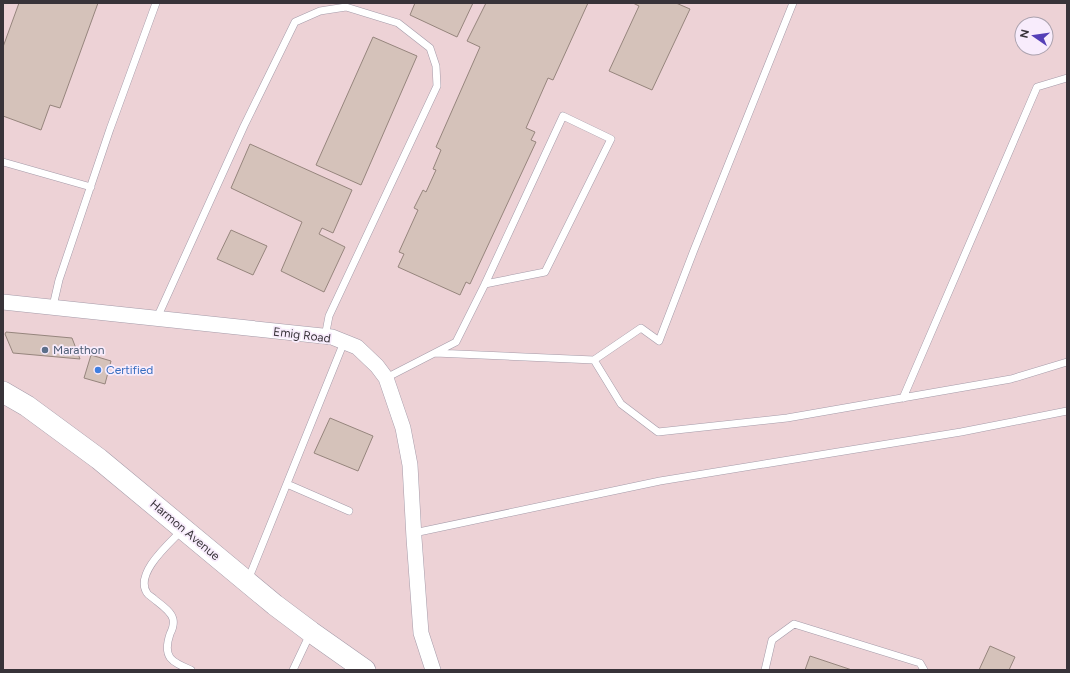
<svg xmlns="http://www.w3.org/2000/svg" width="1070" height="673" font-family="Figtree,sans-serif">
<style>
.industrial{fill:#edd2d6;fill-rule:evenodd}
.building{fill:#d5c2ba;stroke:#96857d}
.lines{fill:none;stroke-linecap:round;stroke-linejoin:round}
.service-casing{stroke:#a59ba9;stroke-width:8}
.minor-casing{stroke:#a59ba9;stroke-width:16}
.secondary-casing{stroke:#a59ba9;stroke-width:22}
.service{stroke:#fff;stroke-width:7}
.minor{stroke:#fff;stroke-width:15}
.secondary{stroke:#fff;stroke-width:21}
.service-dot{fill:#5c6f8a;stroke:#f8ecfc;stroke-width:1.5}
.shop-dot{fill:#3f7fe0;stroke:#f8ecfc;stroke-width:1.5}
.labels{text-anchor:middle;dominant-baseline:central;stroke-width:3.5;stroke-linejoin:round;paint-order:stroke}
.street-label{font-size:12px;fill:#383339;stroke:#f8ecfc}
.service-label{font-size:12px;fill:#4e5e75;stroke:#f8ecfc;text-anchor:start}
.shop-label{font-size:12px;fill:#366cbe;stroke:#f8ecfc;text-anchor:start}
</style>
<rect width="100%" height="100%" fill="#eadfef"/>
<!-- industrial -->
<path class="industrial" d="M3,3H1067V670H3ZM1022,24H1046V48H1022Z"/>
<!-- building -->
<path class="building" d="M19,3H98L60,108L50,105L41,130L3,116V47Z
M415,3H473L457,37L410,15Z
M486,3H588L553,80L548,78L526,128L535,132L531,140L536,142L470,284L466,282L460,295L398,267L404,254L399,252L418,210L414,208L423,190L426,192L436,170L433,169L441,150L436,147L480,47L467,41Z
M633,3H676L690,9L652,90L609,71L639,6Z
M373,37L417,56L361,185L316,165Z
M250,144L352,190L333,233L322,228L319,234L345,247L324,292L281,271L302,222L231,188Z
M231,230L267,246L253,275L217,259Z
M6,332L72,338L80,359L13,353L5,334Z
M91,355L111,361L105,384L84,378Z
M330,418L373,436L358,471L314,453Z
M990,646L1015,657L1009,670H979Z
M810,656L852,670H805Z"/>
<g class="lines">
<defs>
<path id="service" d="M3,162L91,187
M53,306L59,280L110,129L156,3
M157,318L244,126L295,22L320,11L346,7L398,23L430,48L436,66L437,86L329,316L325,337
M435,353L594,360L621,404L658,432L787,418L1011,379L1067,362
M594,360L641,328L659,341L694,250L793,3
M386,378L456,342L485,284L563,116L611,139L545,272L485,284
M903,398L1037,87L1067,78
M287,484L349,511
M182,530C170,543 134,573 147,593C148,595 152,597 154,599C160,604 171,611 173,619C174,623 172,630 170,634C162,658 172,662 191,670
M414,533L660,481L961,432L1067,411
M248,580L344,342
M293,670L310,634
M765,670L772,640L794,624L920,663L924,670"/>
<path id="minor" d="M3,302L332,337L357,347L377,366L386,378L403,428L410,465L414,538L421,633L433,670"/>
<path id="secondary" d="M3,392L27,406L99,459L275,605L311,632L365,670"/>
</defs>
<!-- service casing -->
<use href="#service" class="service-casing"/>
<!-- minor casing -->
<use href="#minor" class="minor-casing"/>
<!-- secondary casing -->
<use href="#secondary" class="secondary-casing"/>
<!-- service -->
<use href="#service" class="service"/>
<!-- minor -->
<use href="#minor" class="minor"/>
<!-- secondary -->
<use href="#secondary" class="secondary"/>
</g>
<!-- markers -->
<circle class="service-dot" cx="45" cy="350" r="4"/>
<circle class="shop-dot" cx="98" cy="370" r="4"/>
<g class="labels">
<!-- street labels -->
<g class="street-label">
<text transform="translate(302 335) rotate(7)">Emig Road</text>
<text transform="translate(185 530) rotate(40)">Harmon Avenue</text>
</g>
<!-- service labels -->
<g class="service-label">
<text x="53" y="350">Marathon</text>
</g>
<!-- shop labels -->
<g class="shop-label">
<text x="106" y="370">Certified</text>
</g>
</g>
<!-- border -->
<rect width="1070" height="673" fill="none" stroke="#383339" stroke-width="8"/>
<!-- north arrow -->
<g transform="translate(1034 36) rotate(283)"><circle r="19" fill="#f8ecfc" stroke="#aba2ae"/>
<path d="M0-3L7 15L0 10L-7 15Z" fill="#553fb7"/>
<text y="-6" font-size="11" font-weight="bold" text-anchor="middle" fill="#383339">N</text>
</g>
</svg>
